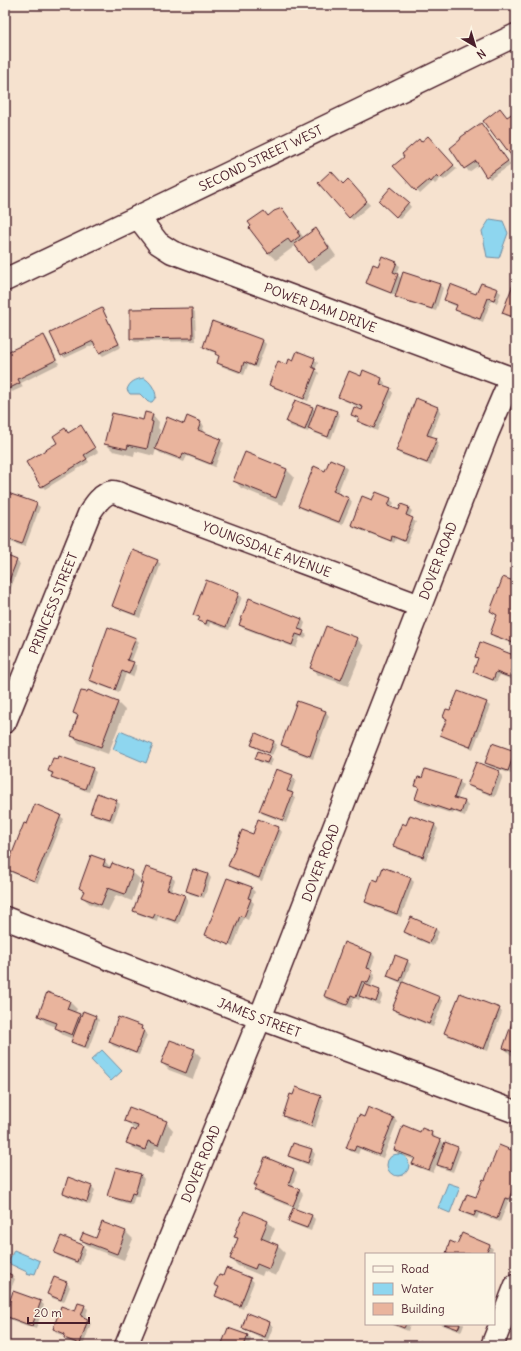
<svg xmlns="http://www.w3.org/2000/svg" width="521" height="1351" font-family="Delius,sans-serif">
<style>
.water{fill:#8ed6ef;stroke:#738da1}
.shadow{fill:#0003}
.building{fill:#e9b49d;stroke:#4a1f2b}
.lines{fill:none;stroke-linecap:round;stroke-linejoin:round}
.minor-casing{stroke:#4a1f2b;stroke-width:25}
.major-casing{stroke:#4a1f2b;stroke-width:25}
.minor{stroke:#fcf5e5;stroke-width:22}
.major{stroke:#fcf5e5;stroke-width:22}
.labels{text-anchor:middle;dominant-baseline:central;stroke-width:3.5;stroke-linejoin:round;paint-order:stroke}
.street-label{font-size:13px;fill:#4a1f2b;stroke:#fcf5e5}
</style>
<rect width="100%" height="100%" fill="#f6e2cf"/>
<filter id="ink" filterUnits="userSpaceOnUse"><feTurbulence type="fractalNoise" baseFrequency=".025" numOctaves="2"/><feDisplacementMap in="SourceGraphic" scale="8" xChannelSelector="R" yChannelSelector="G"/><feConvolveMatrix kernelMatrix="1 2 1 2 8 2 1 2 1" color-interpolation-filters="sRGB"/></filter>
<g filter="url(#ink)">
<!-- water -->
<path class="water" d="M490,219L503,221L508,233L499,258L487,257L482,231Z
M144,378C150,381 156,390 156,397L152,402H148L140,394H130L127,390C129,382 136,379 144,378Z
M120,731L153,745L146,763L113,749Z
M102,1050L122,1071L111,1081L91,1060Z
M387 1165a11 11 0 1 1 22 0a11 11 0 1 1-22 0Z
M448,1183L460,1187L450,1213L438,1208Z
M14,1250L40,1261L35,1274L31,1273L30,1275L26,1274L27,1272L8,1263Z"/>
<!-- shadow -->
<path class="shadow" d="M481,124L511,165L490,179L479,165L469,172L451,148Z
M428,137L457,169L444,180L441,178L435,184L433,182L420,194L395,166Z
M351,184L370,205L353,220L349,217Z
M408,203L411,207L400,219L383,205Z
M282,209L289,217L304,238L315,230L323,237L336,256L316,270L309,263L299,249L295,246L276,260L268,253L251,228L264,212L269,216Z
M396,263L400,266L397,274L402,279L404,273L440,285L443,288L436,311L400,300L395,295L370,286L367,283L379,268Z
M516,280V320L507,316L503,313Z
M497,290L501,293L497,303L491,301L483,322L460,313L457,310L458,307L448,303L445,300L477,295Z
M102,309L105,313L121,347L103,356L100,353L95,344L65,358L62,355Z
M192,309L195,312L196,341L135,342L131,339Z
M213,322L263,341L266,344L257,368L248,365L244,375L221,366L218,363L220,358L216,353L207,350L204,346Z
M44,336L47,339L59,364L21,383L23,387L12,392L9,388L5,380V355Z
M314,359L318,363L315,370L319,373L308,401L274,388L270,384L288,366L294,362Z
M364,371L382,379L385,383L384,386L390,389L393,393L377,431L362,424L359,421V420L352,415L362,411L363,409L343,400L339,397L361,377Z
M417,399L438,407L441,411L431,437L436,439L439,443L431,466L400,454L397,451Z
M295,401L313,408L315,411L337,412L340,415L331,439L312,432L309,429L308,432L290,426L287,422Z
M152,414L159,422L158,428L160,430L157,442L159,443L185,425L187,417L201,423L204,426L202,432L220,440L224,443L215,467L187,456L184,462L160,453L156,449L154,456L135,451L134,456L113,451L106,444Z
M81,426L98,452L87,459L89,462L45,489L42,486L65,429L69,434Z
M245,453L287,470L294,477L283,505L241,488L234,480Z
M343,465L347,469L337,494L349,498L352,502L342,525L302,509L299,506L326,472Z
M5,493L36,504L40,507L25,547L5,540Z
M390,499L394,503L391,509L400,512L402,505L409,508L412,511L409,518L416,522L407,543L396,539L394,543L355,528L352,525L373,501Z
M5,556L16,561L20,564L6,601Z
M157,561L161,564L140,618L117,609L114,606Z
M516,583V645L494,637L491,633L498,616L491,611Z
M238,594L242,597L229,630L210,623L209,627L203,624L200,621V619L194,614Z
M249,600L302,619L305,623L302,632L307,635L305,639L300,637L296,648L243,628L240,625Z
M135,638L139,642L131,662L137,666L133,677L126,674L119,692L93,683L90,680Z
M357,639L364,646L348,686L318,675L311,667Z
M481,644L516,657V670L513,680L500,675L496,682L478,675L474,672L479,660L476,657Z
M89,691L118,703L125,710L108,754L79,743L72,736L78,718L74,713Z
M298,702L326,712L329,716L313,759L285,748L282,745Z
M486,703L490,706L473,749L445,738L442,735L447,720L444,717L451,712Z
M274,742L277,745L272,755L255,748L252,745Z
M493,744L516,753V761L511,774L490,766L486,762Z
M269,757L273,760L270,766L259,762L256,758Z
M92,769L96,772L89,792L56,780L49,771Z
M276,770L293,777H291L284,796H286L293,777L296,780L291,794L296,798L286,823L263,814L260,811Z
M499,772L503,776L495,797L472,788L468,784Z
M423,779L459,781L463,785L457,800L465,802L468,806L465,816L454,812L453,814L419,803L416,799L420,789L416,785Z
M116,801L120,804L113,822L95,816L91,812Z
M60,816L64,819L38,883L10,872L7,869Z
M410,816L435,825L438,829L426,860L398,849L394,846L406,826Z
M259,820L279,828L282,832L262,881L232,869L229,865L253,835Z
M92,856L105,861L111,868L132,872L140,879L132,901L116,895L108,911L90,904L82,897L84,893L80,888Z
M208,874L211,878L204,898L190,894L187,890Z
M171,877L175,880L171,891L184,896L188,899L179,924L158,917L157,921L138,914L134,911L144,885L141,882Z
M410,878L414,882L401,917L369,905L366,902Z
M251,888L255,892L251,900L254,903L248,920L244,918L233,947L210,938L207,935Z
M412,918L436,929L439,932L433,946L409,936L405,932Z
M372,953L375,957L370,971L375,975L371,986L365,984L364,986L380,991L383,995L379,1005L364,999L361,996L359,1000L354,998L351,1008L328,1000L325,996Z
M407,961L411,964L403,983L439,998L443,1001L433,1027L396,1012L393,1009L403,984L392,979L388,976Z
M48,994L70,1002L77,1009L75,1013L82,1017L84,1012L96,1017L99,1020L88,1050L76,1045L72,1042L73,1039L63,1035L56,1028V1027L46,1023L39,1016Z
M499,1009L502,1012L488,1051L448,1036L445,1033Z
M516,1022V1057L511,1055L504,1048Z
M141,1027L147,1035L139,1055L113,1046L110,1042Z
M194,1050L201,1057L193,1079L169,1070L162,1063Z
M321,1096L324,1100L315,1129L287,1120L284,1116Z
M365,1118H394L397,1122L383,1158L360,1149L358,1154L350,1151L347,1147Z
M126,1121L166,1122L173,1130L165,1151L155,1148L152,1157L135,1150L128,1143L138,1130L133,1128Z
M421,1133H431L435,1137L434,1138L441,1140L445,1145L457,1148L461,1151L453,1172L441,1168L437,1164L433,1173L417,1167L414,1164L415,1160L398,1154L395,1150Z
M293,1144L312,1150L315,1154L311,1166L293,1159L289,1156Z
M516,1153V1193L513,1202L509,1200L500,1222L479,1214L477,1219L465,1214L461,1211L476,1198L486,1182Z
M266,1159L294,1170L297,1173L292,1187L299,1190L303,1194L296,1210L312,1216L315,1219L311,1231L293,1224L289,1221L294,1208L259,1194L256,1190L257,1186L256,1184Z
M117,1168L141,1175L144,1179L139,1197L135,1196L132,1205L112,1199L108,1195Z
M69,1179L92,1187L95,1190L90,1205L67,1196L64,1193Z
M268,1222L275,1229L269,1242L278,1246L285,1253L276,1276L264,1271L262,1276L238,1266L231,1259L239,1240L235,1237Z
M125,1231L133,1239L124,1260L89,1247L82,1240L96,1239Z
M61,1237L83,1246L86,1249L80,1265L58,1256L55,1253Z
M458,1245H489L493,1249L491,1254H448L447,1253Z
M227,1269L251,1279L254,1282L243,1309L220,1299L216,1296L219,1288L215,1285L224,1278Z
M5,1273L12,1276L15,1279L6,1301Z
M55,1278L67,1283L70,1287L64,1302L52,1298L49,1294Z
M41,1302L44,1305L36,1329L9,1319L5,1315Z
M84,1306L88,1309L85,1318L91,1323L83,1346H82L68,1341L65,1338L66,1336L57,1333L54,1329Z
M248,1314L270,1323L273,1327L268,1340L246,1331L243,1328Z
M390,1324H410L408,1331Z
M440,1324H464L461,1332Z
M248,1336L251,1339L249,1346H222Z"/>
<!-- building -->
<path class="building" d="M500,108L507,117L516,111V162L499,139L497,140L483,121Z
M481,123L508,161L486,177L476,161L464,169L450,148L460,140L461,137Z
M428,136L454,165L440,178L437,175L431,182L429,180L416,191L393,166L404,157L402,154L419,139L421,142Z
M331,171L343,184L348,179L367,201L349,218L318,183Z
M391,187L409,202L396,217L379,201Z
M282,208L299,232H297L300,236L291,243L288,239L268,253L249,228L251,226L248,222L264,211L268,216L274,211Z
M316,228L329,248L308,263L294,244Z
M382,256L397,262L393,272L398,274L391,293L366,283L373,264L378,266Z
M403,272L440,284L432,309L395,297Z
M516,277V318L502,313Z
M481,283L498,289L494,300L488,298L480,319L455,310L457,305L444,300L450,284L476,294Z
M102,308L119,344L99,353L93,341L61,356L50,333Z
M192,308L193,338L130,339V309Z
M212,321L263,340L254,366L244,362L241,372L217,363L219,356L215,354L216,352L203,347Z
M44,335L56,360L18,379L20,383L8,389L5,382V353Z
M297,351L315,358L312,367L316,369L304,399L269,385L278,361L287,365L289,359L293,361Z
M363,370L382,378L380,384L391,388L374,428L357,421L359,418L351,415L354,407L362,410L363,407L338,397L349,371L361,376Z
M416,398L438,407L427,435L437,438L427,463L396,451Z
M295,400L313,407L305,430L286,422Z
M317,404L337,411L328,437L308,429Z
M145,412L153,414L151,421L153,422L147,449L128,445L127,449L104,444L112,413L143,420Z
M187,416L201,422L198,430L221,439L211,464L183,453L181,459L155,449L167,417L184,424Z
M81,425L95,448L84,455L87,459L41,487L26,462L57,443L53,436L65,428L68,433Z
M245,452L287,469L276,498L233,481Z
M330,459L344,465L333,491L349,498L339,522L298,506L314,466L325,471Z
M5,492L37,503L22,544L5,538Z
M376,492L391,498L388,506L399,510L401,504L409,507L406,515L413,518L404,541L392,536L391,541L351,525L362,496L372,500Z
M516,549V565L511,563Z
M133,550L158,560L136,615L112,606Z
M5,555L17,560L5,591Z
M503,577L516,582V644L490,634L497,615L490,611Z
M206,580L239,593L226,627L207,620L206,624L198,621L200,617L193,615Z
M249,598L302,619L298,629L304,631L302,636L296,634L292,645L239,625Z
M326,626L358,638L341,680L310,668Z
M108,627L136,638L127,660L134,662L129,674L122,671L115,690L89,680Z
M480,642L516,656L509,677L496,672L493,680L473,672L478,658L475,657Z
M88,690L118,702L101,747L71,736L78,715L73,713L81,691L87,692Z
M458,691L487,702L470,747L440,735L447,719L443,717L446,709L450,710Z
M297,701L326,711L310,756L281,745Z
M256,733L274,741L269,753L251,745Z
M492,743L515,751L508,771L485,763Z
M258,751L270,756L267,763L255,759Z
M59,756L93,768L85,789L51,777L53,773L48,771L53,758L58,759Z
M476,762L500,771L491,794L467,785Z
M276,769L293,775L287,791L293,793L283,820L259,811Z
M425,769L460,780L454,798L465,801L461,813L450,809V811L415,799L419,787L415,786L418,777L422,778Z
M97,793L117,800L110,819L90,813Z
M35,804L61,815L34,881L6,869L24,823L27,824Z
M410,815L435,824L423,857L393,846L402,823L406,825Z
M258,819L279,827L259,878L228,866L242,830L253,834Z
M91,855L105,860L103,866L110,868L112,863L133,871L125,894L108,888L101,905L81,897L84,891L79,888Z
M146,867L172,876L167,889L185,895L175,921L155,914L153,918L133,911L143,883H140Z
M383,867L411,878L397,914L365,902L373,879L378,881Z
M193,869L208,874L201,896L186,891Z
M227,878L252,887L248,898L251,899L244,917L240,916L229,945L205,935Z
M411,917L436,928L429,943L404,932Z
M344,942L372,953L367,968L373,970L368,983L362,981L356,997L351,995L347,1005L324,996Z
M395,955L408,960L400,981L387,976Z
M403,982L440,997L429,1024L392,1009Z
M364,984L380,990L376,1002L359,996Z
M47,992L70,1001L67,1009L80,1014L72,1035L55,1028L57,1023L38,1016Z
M460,993L500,1008L484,1049L444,1033Z
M83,1011L96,1016L85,1047L71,1042Z
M118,1017L142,1026L141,1029L144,1030L136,1053L109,1042Z
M513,1020L516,1021V1053L503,1048Z
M170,1040L195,1049L186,1073L161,1063Z
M296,1087L321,1096L311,1126L283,1116L290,1094L293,1095Z
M129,1107L167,1121L158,1145L148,1141L145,1150L126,1143L132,1129L136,1131L138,1126L124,1121Z
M368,1107L394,1118L379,1155L356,1146L354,1151L346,1148L359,1115L364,1117Z
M403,1125L420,1132L422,1128L432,1132L431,1136L441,1140L429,1170L412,1164L415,1158L394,1150Z
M445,1142L458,1147L450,1169L437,1165Z
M293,1143L312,1149L308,1163L288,1156Z
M499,1145L516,1152V1181L509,1199L505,1198L497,1219L476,1211L474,1216L460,1211L467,1194L476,1197L483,1179L485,1180Z
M265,1157L294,1169L288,1185L300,1189L293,1206L254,1190L257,1185H254Z
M116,1167L141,1174L135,1194L132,1193L129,1202L107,1196Z
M68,1177L92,1186L87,1202L63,1193Z
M293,1208L312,1215L307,1228L288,1221Z
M244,1211L268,1221L261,1238L278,1245L269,1269L257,1264L255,1269L230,1259L238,1238L234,1237Z
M102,1222L126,1231L117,1254L80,1240L83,1233L96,1238Z
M462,1233L490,1245L486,1254H449L446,1253L450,1241L457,1244Z
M61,1236L83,1245L77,1262L54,1253Z
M226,1268L251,1278L240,1306L215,1296L219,1287L214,1285L219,1275L223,1276Z
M5,1272L12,1275L5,1292Z
M54,1277L67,1282L61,1300L47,1294Z
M13,1291L41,1301L32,1326L5,1316Z
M78,1303L85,1305L81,1316L88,1319L80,1344L64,1338L65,1334L53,1329L61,1306L75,1311Z
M247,1313L270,1322L265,1337L242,1328Z
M394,1324H406L404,1328Z
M444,1324H460L458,1329Z
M228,1328L248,1335L244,1346H221Z
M420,1341L433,1346H418Z"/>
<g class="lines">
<defs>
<g id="minor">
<path id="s1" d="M138,217L516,35"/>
<path id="s2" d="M5,722L89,514C94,506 102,493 113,492C115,492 120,494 122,495L420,606"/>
<path id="s3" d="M5,918L260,1018L516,1112"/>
<path id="s4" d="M126,1346L260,1018L487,434L511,378"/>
<path d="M492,1346L516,1285"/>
</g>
<g id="major">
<path id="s5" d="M5,280L138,217L158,243L172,252L516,380"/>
</g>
</defs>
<!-- minor casing -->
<use href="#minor" class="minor-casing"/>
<!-- major casing -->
<use href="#major" class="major-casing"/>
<!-- minor -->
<use href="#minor" class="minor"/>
<!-- major -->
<use href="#major" class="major"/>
</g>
</g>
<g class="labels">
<!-- street labels -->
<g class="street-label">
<text stroke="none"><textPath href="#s1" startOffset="136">SECOND STREET WEST</textPath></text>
<text stroke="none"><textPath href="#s5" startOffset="355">POWER DAM DRIVE</textPath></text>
<text stroke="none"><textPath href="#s2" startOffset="422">YOUNGSDALE AVENUE</textPath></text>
<text stroke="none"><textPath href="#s4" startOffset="845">DOVER ROAD</textPath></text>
<text stroke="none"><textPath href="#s2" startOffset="128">PRINCESS STREET</textPath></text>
<text stroke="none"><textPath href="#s4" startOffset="521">DOVER ROAD</textPath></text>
<text stroke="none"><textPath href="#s3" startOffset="273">JAMES STREET</textPath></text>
<text stroke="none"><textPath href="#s4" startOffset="197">DOVER ROAD</textPath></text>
</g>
</g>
<!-- margin -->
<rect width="521" height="1351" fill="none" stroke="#fcf5e5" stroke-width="20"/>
<rect x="10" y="10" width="501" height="1331" fill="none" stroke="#4a1f2b" stroke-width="1.5" filter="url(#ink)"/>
<!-- legend -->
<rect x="365" y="1253" width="130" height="72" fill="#fcf5e5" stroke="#b59f9b"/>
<rect x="373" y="1266" width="20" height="6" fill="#fcf5e5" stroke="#b59f9b"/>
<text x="401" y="1273" font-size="12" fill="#4a1f2b">Road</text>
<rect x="373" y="1283" width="20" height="12" fill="#8ed6ef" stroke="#b59f9b"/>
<text x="401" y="1293" font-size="12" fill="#4a1f2b">Water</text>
<rect x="373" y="1303" width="20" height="12" fill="#e9b49d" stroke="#b59f9b"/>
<text x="401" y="1313" font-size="12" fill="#4a1f2b">Building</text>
<!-- north arrow -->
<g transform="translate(475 46) rotate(142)" stroke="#fcf5e5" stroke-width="3" paint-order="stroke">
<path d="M0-3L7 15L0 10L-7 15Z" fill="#4a1f2b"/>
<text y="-6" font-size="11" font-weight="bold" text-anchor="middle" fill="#4a1f2b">N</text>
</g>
<!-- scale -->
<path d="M28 1317v6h61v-6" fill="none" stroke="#4a1f2b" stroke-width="2"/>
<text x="34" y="1317" font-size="12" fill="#4a1f2b" stroke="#fcf5e5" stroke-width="3" paint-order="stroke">20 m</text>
</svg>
